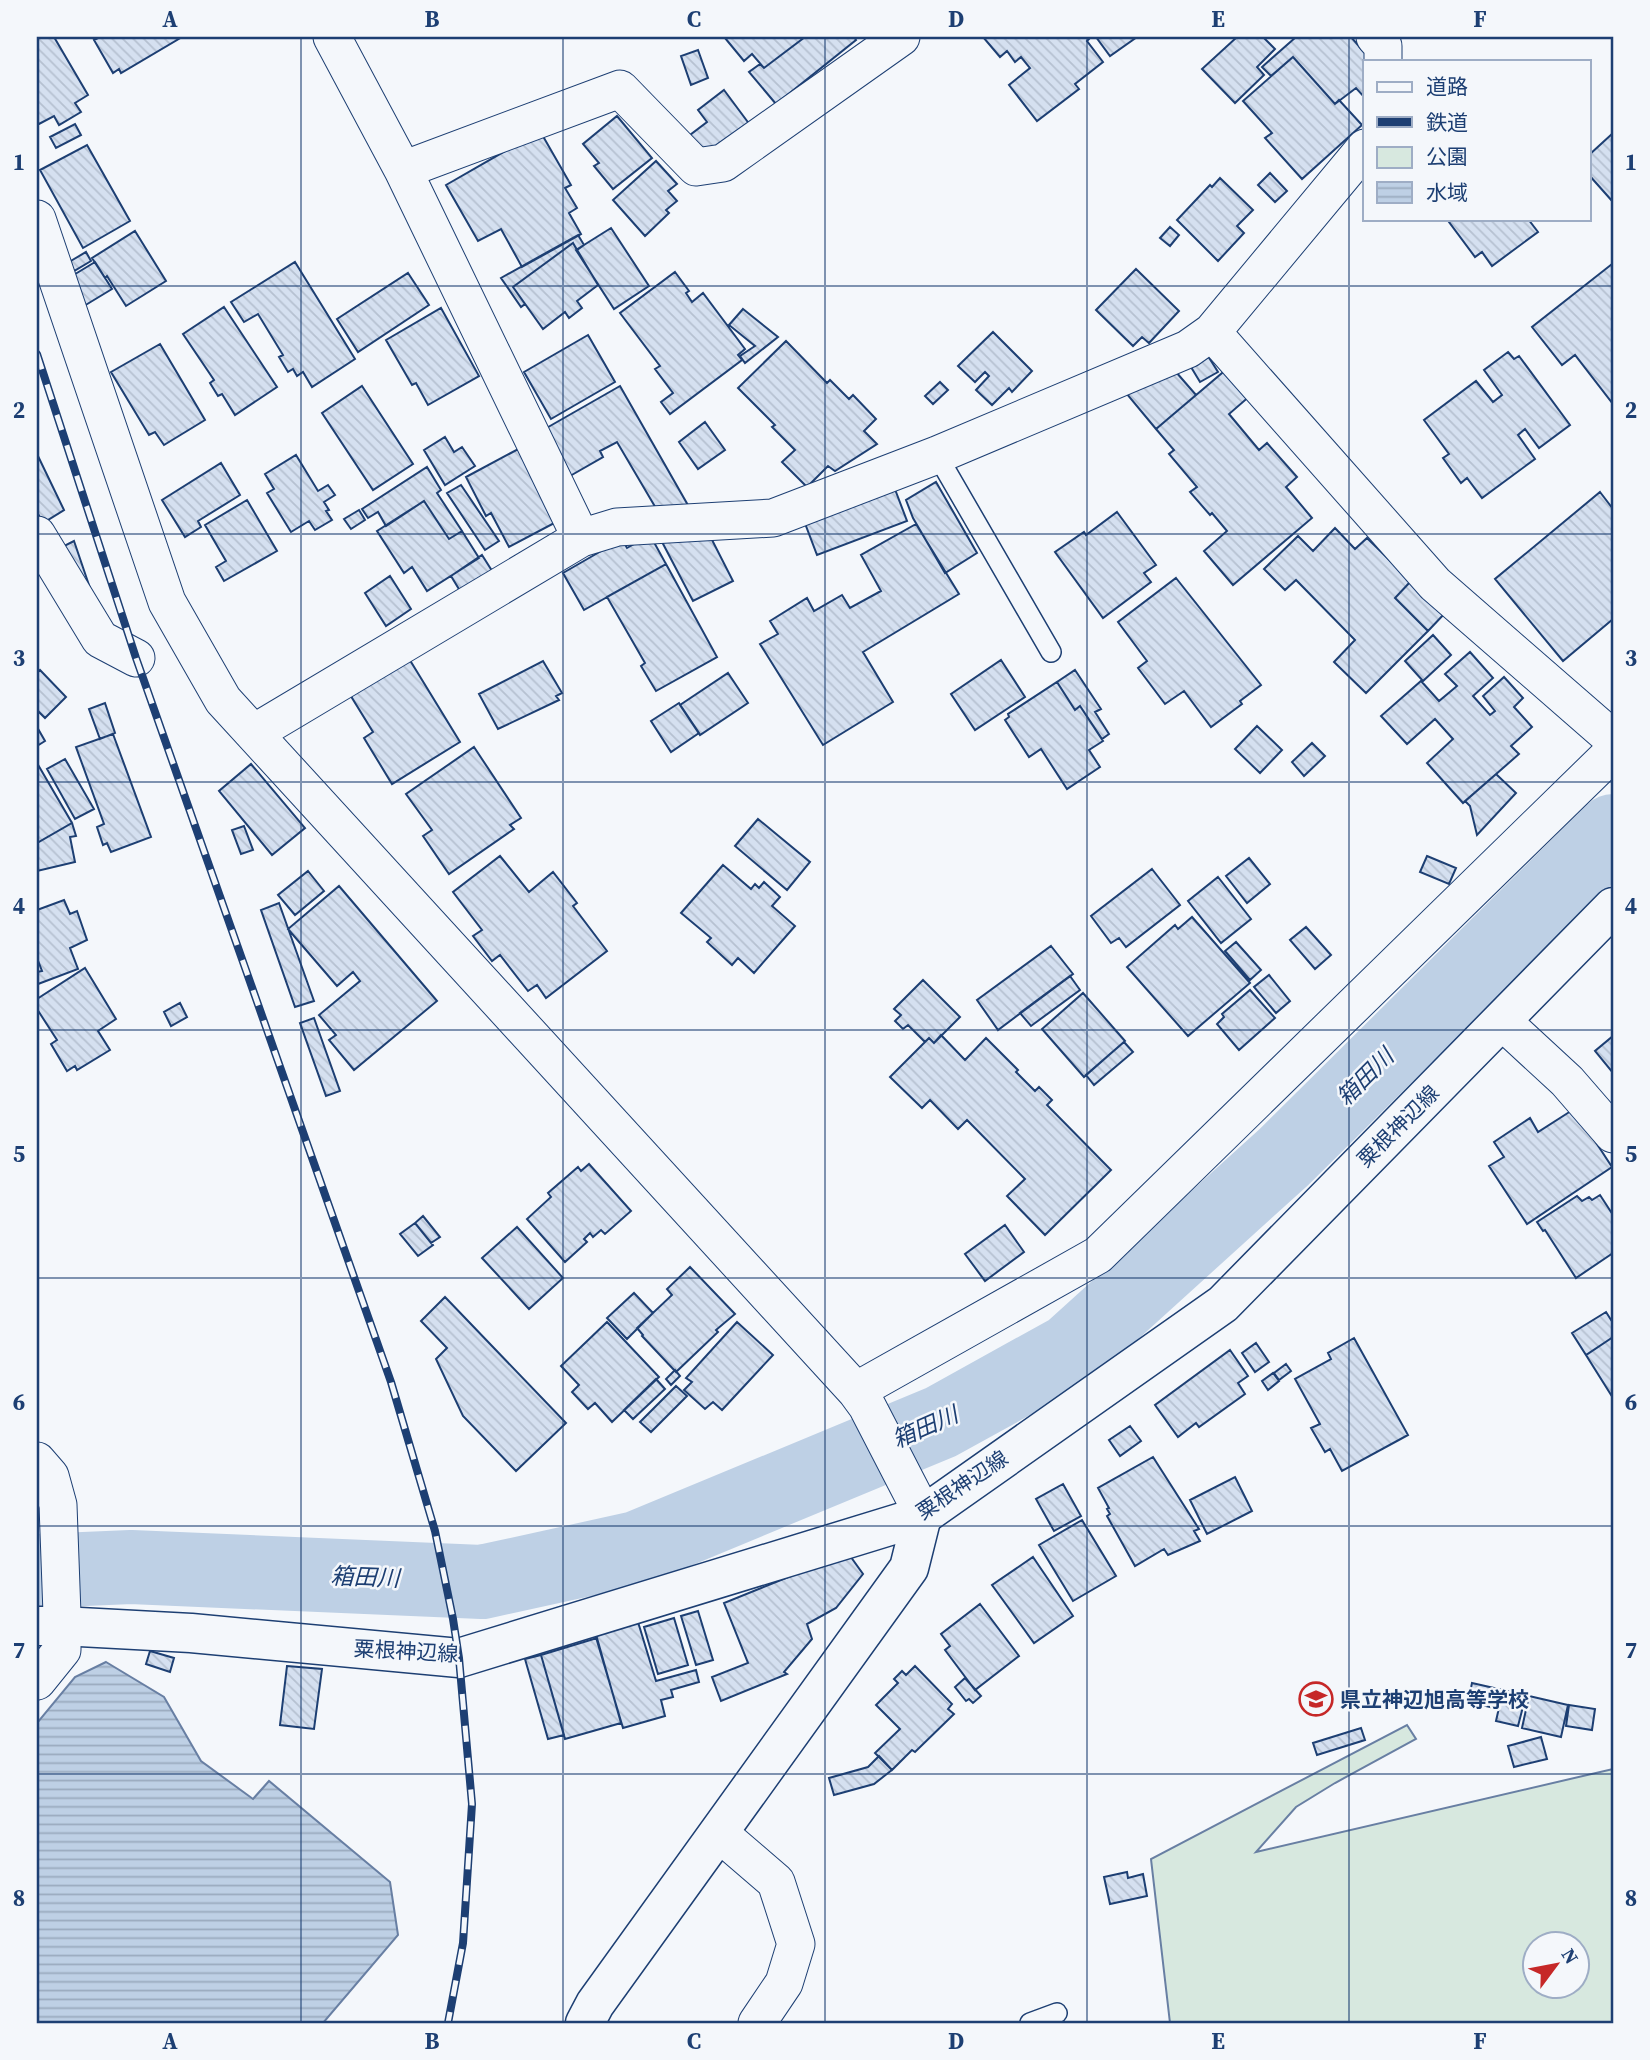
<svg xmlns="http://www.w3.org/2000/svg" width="1650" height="2060" font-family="'Source Serif 4','Noto Sans JP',serif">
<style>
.green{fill:#d7e8df;stroke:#687fa3;stroke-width:2;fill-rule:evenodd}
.water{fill:url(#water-rules);stroke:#687fa3;stroke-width:2}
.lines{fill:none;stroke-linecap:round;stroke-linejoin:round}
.river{stroke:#bed0e5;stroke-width:74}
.building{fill:url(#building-back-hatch);stroke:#1d3f73;stroke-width:2}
.service-casing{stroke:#1d3f73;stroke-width:22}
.minor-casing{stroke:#1d3f73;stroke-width:39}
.tertiary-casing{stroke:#1d3f73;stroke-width:41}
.secondary-casing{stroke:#1d3f73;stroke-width:41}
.service{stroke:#f4f7fb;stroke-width:19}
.minor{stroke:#f4f7fb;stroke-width:37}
.tertiary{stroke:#f4f7fb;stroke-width:38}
.secondary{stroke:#f4f7fb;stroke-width:38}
.rail-casing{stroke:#1d3f73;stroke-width:8}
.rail{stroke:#f4f7fb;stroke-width:5;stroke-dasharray:16;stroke-linecap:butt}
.grid{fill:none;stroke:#1d3f73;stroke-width:2;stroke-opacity:0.55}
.labels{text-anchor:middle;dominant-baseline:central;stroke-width:5;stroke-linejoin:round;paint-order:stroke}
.street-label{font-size:21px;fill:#1d3f73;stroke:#f4f7fb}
.poi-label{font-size:21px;font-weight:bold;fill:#1d3f73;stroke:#f4f7fb;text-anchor:start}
.water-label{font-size:23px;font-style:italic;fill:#1d3f73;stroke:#f4f7fb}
.neatline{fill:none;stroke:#1d3f73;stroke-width:2.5}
.grid-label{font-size:23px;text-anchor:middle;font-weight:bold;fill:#1d3f73}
</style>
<defs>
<pattern id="water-rules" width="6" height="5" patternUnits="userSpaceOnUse" patternTransform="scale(1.75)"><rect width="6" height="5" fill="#bed0e5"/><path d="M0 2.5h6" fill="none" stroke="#9aaabe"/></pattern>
<pattern id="building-back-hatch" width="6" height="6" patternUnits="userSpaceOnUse" patternTransform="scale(1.75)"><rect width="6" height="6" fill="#d5e0f0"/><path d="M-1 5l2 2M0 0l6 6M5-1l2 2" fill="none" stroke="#b6c1d1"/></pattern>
</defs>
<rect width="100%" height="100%" fill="#f4f7fb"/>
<!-- green -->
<path class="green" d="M1407,1725L1416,1739L1335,1783L1296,1807L1256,1852L1613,1769V2023H1170L1151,1859ZM1534,1944H1576V1986H1534Z"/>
<!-- water -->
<path class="water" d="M106,1662L164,1697L201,1761L253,1799L269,1781L390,1882L398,1935L323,2023H37V1723L75,1677Z"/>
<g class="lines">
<!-- river -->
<path class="river" d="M37,1571L131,1567L482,1582L637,1548L941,1422L1071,1350L1284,1157L1613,831"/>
</g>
<!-- building -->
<path class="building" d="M37,37H54L88,95L75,103L81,112L59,125L54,116L37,125Z
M100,37H182L121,73L119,69L113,73L94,40Z
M727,37H805L764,68L752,54L744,61L725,38Z
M805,37H854L856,40L776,104L749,72L760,64L764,68Z
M983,37H1088L1089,39L1087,41L1103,62L1075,84L1079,89L1037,121L1009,85L1030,68L1021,57L1015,62L1007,51L1000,57Z
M1096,37H1137L1110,56Z
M1237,37H1263L1275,49L1257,67L1264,75L1235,103L1202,69Z
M1296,37H1351L1372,61H1365V98L1356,88L1335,104L1293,57L1271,76L1262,67Z
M698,50L708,78L691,85L681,56Z
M1293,57L1335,104L1339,100L1362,125L1302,179L1265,138L1272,133L1243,101Z
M724,90L750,125L715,151L704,152L690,135L707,122L698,110Z
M617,116L652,158L613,189L594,166L599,163L583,144Z
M75,124L81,135L56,148L50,137Z
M540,131L571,185L565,188L577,208L569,213L581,234L522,267L501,229L478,241L446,185Z
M1613,133V202L1589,175V155Z
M87,145L130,221L83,248L40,170Z
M656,161L677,184L668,191L677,201L666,210L669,213L645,236L613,200Z
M1270,173L1287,191L1275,202L1258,185Z
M1220,178L1253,210L1237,226L1244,233L1218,261L1177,220L1210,185L1212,187Z
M1454,219H1528L1538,232L1492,266L1482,252L1475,257L1449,222Z
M1170,227L1179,235L1170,246L1160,238Z
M611,228L649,286L614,309L576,250Z
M135,231L166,281L126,306L107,276L105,278L92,258Z
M578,235L584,245L577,250L573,243L513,287L525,304L521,307L501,278Z
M573,243L598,285L577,301L582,308L569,318L565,312L543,329L513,287Z
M86,252L91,261L74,271L69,262Z
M95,262L112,289L84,306L67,279Z
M295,262L355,359L312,387L303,372L297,376L293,369L288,372L279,357L283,355L258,314L244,322L231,302Z
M1612,264L1613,265V404L1575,355L1562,365L1532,327Z
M1136,269L1179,311L1149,343L1142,337L1133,346L1096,310Z
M675,272L689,291L686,293L692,302L703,293L745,349L738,355L742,360L670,414L661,402L673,393L655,369L660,366L620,313Z
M408,273L429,305L358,352L337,319Z
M224,307L277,387L235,415L222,394L218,396L210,383L214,380L183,334Z
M441,308L479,376L428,405L416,383L412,385L386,340Z
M743,309L778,337L745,363L740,356L755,346L729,325Z
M993,332L1032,371L1012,392L1009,388L992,405L976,390L989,376L985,372L975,382L958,366Z
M588,335L615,382L551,419L524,372Z
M786,341L827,383L830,380L849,399L853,395L876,419L864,431L877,444L835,471L828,466L807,487L782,462L795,450L772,427L775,425L738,388Z
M160,344L205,420L164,445L155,432L149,435L111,372Z
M1508,352L1514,359L1519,356L1570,425L1539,448L1525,429L1518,435L1535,459L1482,498L1467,478L1461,483L1443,458L1449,454L1424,420L1476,381L1493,402L1502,395L1484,370Z
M1208,356L1218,372L1200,382L1191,367Z
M1228,368L1251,395L1229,414L1259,450L1267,443L1297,477L1286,487L1312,518L1233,585L1204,551L1227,531L1212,513L1210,515L1190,492L1197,487L1169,454L1174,450L1156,429Z
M1176,372L1196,395L1156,429L1126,393Z
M940,382L948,390L933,404L925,396Z
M362,386L413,464L373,490L322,413Z
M620,386L689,507L657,510L617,442L600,451L603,457L570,476L543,430Z
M705,422L725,450L698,469L679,442Z
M445,437L454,452L462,447L475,466L445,485L424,450Z
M522,447L560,520L509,547L491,513L486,516L466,477Z
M37,454L64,510L43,523L37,512Z
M296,455L318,491L328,485L335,495L324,502L329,510L326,511L332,520L315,530L309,521L291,532L267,493L274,489L265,474Z
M221,463L240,495L198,521L201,527L185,537L162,500Z
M427,467L441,490L437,493L462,531L449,539L424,501L386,526L378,512L368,518L362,509Z
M936,482L977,553L945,573L913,518L906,500Z
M893,484L907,521L817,555L803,518Z
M461,485L499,541L485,550L447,493Z
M1600,492L1613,509V619L1563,661L1495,579Z
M247,500L277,551L224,581L216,567L226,561L205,525Z
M424,501L449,539L462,531L479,558L427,591L412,567L404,573L377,531Z
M359,510L365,520L351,529L344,519Z
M1117,512L1156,565L1144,573L1151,582L1103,618L1055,552L1084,532L1086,535Z
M916,524L959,594L863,652L893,702L823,745L760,644L778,634L770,621L807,598L814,611L842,595L850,608L881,591L861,555Z
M1335,528L1355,549L1367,538L1411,581L1395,598L1428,631L1366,693L1334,662L1355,640L1296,580L1285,590L1264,569L1298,536L1313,551Z
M709,534L733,581L693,601L660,538Z
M650,535L666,564L584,610L563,573L622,539L627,548Z
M74,541L91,591L60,548Z
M482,555L494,574L462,594L451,576Z
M666,564L717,657L656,691L641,666L645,663L607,597Z
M390,576L411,609L386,626L365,593Z
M1176,578L1261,685L1240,701L1242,704L1211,727L1184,691L1165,704L1138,668L1147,661L1118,622Z
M1411,581L1446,612L1428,631L1395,598Z
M1433,635L1451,655L1423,681L1405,661Z
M1470,652L1493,678L1473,696L1490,715L1495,711L1483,696L1504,677L1523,698L1514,707L1532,727L1511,746L1519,754L1463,803L1427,763L1453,739L1435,719L1407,744L1381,716L1421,681L1439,701L1457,686L1445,674Z
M408,657L460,742L392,784L364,738L373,732L349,693Z
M1001,660L1025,697L975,730L951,694Z
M543,661L562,693L556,696L559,700L498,729L479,694Z
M40,670L66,697L45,718L37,710V673Z
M1075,670L1101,709L1095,712L1109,734L1102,739L1080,706L1075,710L1057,682Z
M728,673L748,703L700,735L680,705Z
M1057,682L1075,710L1080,706L1103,741L1089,750L1100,767L1067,789L1041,749L1029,757L1005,720L1009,717L1008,714Z
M105,703L115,733L100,739L89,709Z
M679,703L699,733L671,752L651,721Z
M1257,726L1282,750L1260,773L1235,749Z
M37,727L45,741L37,746Z
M113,734L151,837L111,852L107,843L103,845L97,827L104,824L76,747Z
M1312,743L1325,756L1304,776L1292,762Z
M474,747L521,818L510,825L514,829L449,874L423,836L432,830L406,794Z
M65,759L94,809L75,819L47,769Z
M37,763L72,823L37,843Z
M251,764L305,828L272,855L219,791Z
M1496,774L1516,793L1477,835L1470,806L1465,801Z
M758,819L810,862L787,890L735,846Z
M72,823L76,836L70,837L75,862L37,871V843Z
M244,826L253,850L241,854L232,830Z
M500,856L529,892L553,872L577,903L573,906L607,951L546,998L537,985L528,991L500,955L492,961L473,936L482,930L453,892Z
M1427,856L1456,868L1449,884L1420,872Z
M1249,858L1270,884L1247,903L1226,876Z
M723,865L751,889L755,884L759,888L764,882L780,897L772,906L795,926L754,973L738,958L732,965L707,942L711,938L681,913Z
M1152,869L1180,905L1126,947L1119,938L1111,943L1091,916Z
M308,871L324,891L295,915L278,895Z
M1218,877L1251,919L1221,943L1188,901Z
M339,886L437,1001L354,1070L329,1040L336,1035L319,1015L360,981L353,972L337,986L288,929Z
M64,900L70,914L77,911L87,940L70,948L78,969L38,984L37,972L42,971L37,958V908V910Z
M279,903L314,1001L295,1007L261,910Z
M1192,917L1250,983L1188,1036L1127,967L1175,925L1178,929Z
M1306,927L1331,955L1315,969L1290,940Z
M1236,942L1261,970L1250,980L1225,951Z
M1051,946L1073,974L998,1030L977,1000Z
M85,968L116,1019L98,1031L110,1050L77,1070L75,1066L67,1071L51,1044L57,1040L37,1009V999Z
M1269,975L1290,1001L1276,1013L1254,987Z
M1070,976L1080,990L1031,1026L1020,1013Z
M923,980L960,1017L934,1043L929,1038L925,1042L908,1025L903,1029L895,1021L901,1015L894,1009Z
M1250,990L1275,1018L1239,1050L1217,1024L1224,1017L1222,1014Z
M1083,993L1125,1041L1084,1077L1042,1029Z
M180,1003L187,1017L171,1026L164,1012Z
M314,1018L340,1091L326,1096L300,1023Z
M941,1035L965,1060L986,1038L1018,1070L1016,1072L1035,1091L1039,1087L1052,1100L1047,1105L1111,1170L1045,1235L1007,1196L1025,1179L967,1120L958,1129L930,1100L922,1108L890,1077L929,1038L934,1043Z
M1613,1036V1073L1595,1051Z
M1124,1042L1133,1052L1094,1085L1086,1075Z
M1574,1109L1612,1167L1527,1224L1489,1166L1504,1157L1494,1142L1530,1118L1538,1132Z
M589,1164L631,1211L605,1234L601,1230L593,1237L590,1233L584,1239L587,1242L565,1262L527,1219L551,1197L548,1193L578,1167L581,1171Z
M1600,1195L1613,1215V1253L1576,1278L1545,1230L1543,1231L1537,1222L1577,1196L1582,1201L1589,1197L1592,1200Z
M423,1216L440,1237L431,1243L415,1223Z
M415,1223L433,1245L418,1256L400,1234Z
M1005,1225L1024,1252L985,1281L965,1254Z
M517,1227L563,1278L529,1309L482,1258Z
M690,1267L735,1314L716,1330L718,1332L676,1372L642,1336L643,1335L637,1328L672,1295L667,1289Z
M634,1293L653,1313L627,1339L607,1318Z
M445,1297L566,1423L516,1471L463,1416L436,1359L447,1348L421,1321Z
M1606,1312L1613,1323V1337L1586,1355L1572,1333Z
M607,1322L659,1377L612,1422L595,1403L588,1409L572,1392L579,1385L561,1366Z
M737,1322L773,1355L722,1410L713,1402L705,1409L684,1390L692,1382L686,1378Z
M1613,1337V1398L1586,1355Z
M1354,1338L1408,1435L1342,1471L1330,1449L1325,1452L1311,1428L1320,1424L1295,1379L1331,1359L1328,1353Z
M1256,1343L1269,1362L1255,1372L1242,1353Z
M1230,1350L1248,1376L1238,1383L1245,1394L1199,1427L1196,1423L1178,1437L1155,1405Z
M1286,1364L1291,1371L1279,1380L1274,1373Z
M675,1370L680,1376L671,1385L666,1379Z
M1273,1373L1279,1381L1268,1390L1262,1381Z
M656,1379L665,1389L633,1419L624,1410Z
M676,1386L687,1396L651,1432L640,1422Z
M1130,1426L1141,1441L1120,1456L1109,1440Z
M1153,1457L1199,1529L1194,1531L1200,1541L1168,1555L1164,1549L1135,1566L1107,1516L1110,1514L1107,1509L1109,1508L1098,1488Z
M1235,1477L1252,1511L1207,1534L1190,1500Z
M1063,1484L1081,1516L1054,1531L1036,1499Z
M1082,1520L1116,1576L1073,1601L1039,1545Z
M848,1553L863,1574L836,1608L807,1624L812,1639L784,1672L787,1674L721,1701L712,1677L748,1663L724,1603Z
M1033,1557L1073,1616L1034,1643L992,1585Z
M980,1604L1019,1656L975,1690L945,1650L950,1646L941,1634Z
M698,1611L713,1660L696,1665L681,1616Z
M674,1618L688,1665L658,1674L644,1627Z
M638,1622L656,1681L696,1670L699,1682L671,1690L673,1697L661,1700L665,1716L623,1728L595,1634Z
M597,1638L621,1723L565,1739L541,1655Z
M150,1651L174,1658L170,1672L146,1664Z
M541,1655L564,1735L548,1739L525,1659Z
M287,1666L322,1669L314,1729L280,1725Z
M915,1666L952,1704L948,1709L954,1714L915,1752L912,1750L892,1770L875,1753L900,1729L876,1705L898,1683L894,1679L902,1671L906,1675Z
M965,1678L981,1696L973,1703L969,1699L966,1701L955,1687Z
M1472,1683L1503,1690L1499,1709L1468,1702Z
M1503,1690L1526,1695L1518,1726L1496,1721Z
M1529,1696L1568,1705L1561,1737L1522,1728Z
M1569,1705L1595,1709L1592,1730L1566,1726Z
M1361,1728L1365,1740L1317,1755L1313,1743Z
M1541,1737L1547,1759L1514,1767L1508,1746Z
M879,1756L892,1770L874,1784L834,1795L829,1778L868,1767Z
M1127,1872L1128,1878L1143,1874L1147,1896L1110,1904L1104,1877Z"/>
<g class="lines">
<defs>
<path id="service" d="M937,455L1051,652
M1030,2023L1057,2013"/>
<path id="minor" d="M332,37L403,170L581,538
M1375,37L1383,46V61
M403,170L620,89L696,167L723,163L901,37
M37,219L167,602L223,700L856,1391L867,1406L915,1499L922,1516
M1212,332L1435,584L1613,739
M37,535L100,639L136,658
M254,733L581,538L617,527L773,518L937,455L1188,349L1212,332L1365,148
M1502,1021L1567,1081L1613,1134
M856,1391L1098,1255L1613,752
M37,1461L50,1476L58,1505L62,1614V1650L37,1681
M719,1833L776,1882L796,1944L784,1983L757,2023"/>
<path id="tertiary" d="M585,2023L595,2004L909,1568L922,1516"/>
<path id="secondary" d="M37,1626H61L191,1633L459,1658L922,1516L1223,1304L1613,907"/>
</defs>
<!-- service casing -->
<use href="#service" class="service-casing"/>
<!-- minor casing -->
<use href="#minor" class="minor-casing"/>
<!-- tertiary casing -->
<use href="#tertiary" class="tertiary-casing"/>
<!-- secondary casing -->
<use href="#secondary" class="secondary-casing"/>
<!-- service -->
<use href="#service" class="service"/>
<!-- minor -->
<use href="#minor" class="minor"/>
<!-- tertiary -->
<use href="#tertiary" class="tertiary"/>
<!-- secondary -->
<use href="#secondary" class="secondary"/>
<defs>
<path id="rail" d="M37,354L136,658L391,1382L435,1531L453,1619L459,1658L472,1804L463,1943L448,2023"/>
</defs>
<!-- rail casing -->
<use href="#rail" class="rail-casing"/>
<!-- rail -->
<use href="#rail" class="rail"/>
</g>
<!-- grid -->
<path class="grid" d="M301,37V2023M563,37V2023M825,37V2023M1087,37V2023M1349,37V2023M37,286H1613M37,534H1613M37,782H1613M37,1030H1613M37,1278H1613M37,1526H1613M37,1774H1613"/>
<!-- icons -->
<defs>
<symbol id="school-ring" viewBox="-11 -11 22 22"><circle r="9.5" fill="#f4f7fb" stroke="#c62828" stroke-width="1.5"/><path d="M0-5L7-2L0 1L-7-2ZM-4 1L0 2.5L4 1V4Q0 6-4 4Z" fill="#c62828"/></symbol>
</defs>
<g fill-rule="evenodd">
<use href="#school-ring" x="1297" y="1680" width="38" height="38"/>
</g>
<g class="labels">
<!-- street labels -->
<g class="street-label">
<text transform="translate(1398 1126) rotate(-45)">粟根神辺線</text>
<text transform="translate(962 1485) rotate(-34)">粟根神辺線</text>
<text transform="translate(406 1651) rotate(3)">粟根神辺線</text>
</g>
<!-- poi labels -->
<g class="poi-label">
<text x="1340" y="1699">県立神辺旭高等学校</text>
</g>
<!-- water labels -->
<g class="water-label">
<text transform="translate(1365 1077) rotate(-45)">箱田川</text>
<text transform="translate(925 1427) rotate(-24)">箱田川</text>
<text transform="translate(365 1577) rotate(2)">箱田川</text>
</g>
</g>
<!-- border -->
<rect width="1650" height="2060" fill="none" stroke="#f4f7fb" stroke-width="77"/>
<!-- legend -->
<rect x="1363" y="60" width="228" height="161" fill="#f4f7fb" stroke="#9eadc5" stroke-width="2"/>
<rect x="1377" y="82" width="35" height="10" fill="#f4f7fb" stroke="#9eadc5" stroke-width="2"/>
<text x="1426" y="94" font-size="21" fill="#1d3f73">道路</text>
<rect x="1377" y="117" width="35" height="10" fill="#1d3f73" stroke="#9eadc5" stroke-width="2"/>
<text x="1426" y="130" font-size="21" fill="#1d3f73">鉄道</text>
<rect x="1377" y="147" width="35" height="21" fill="#d7e8df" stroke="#9eadc5" stroke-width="2"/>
<text x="1426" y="164" font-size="21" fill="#1d3f73">公園</text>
<rect x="1377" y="182" width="35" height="21" fill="url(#water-rules)" stroke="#9eadc5" stroke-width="2"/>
<text x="1426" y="200" font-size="21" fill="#1d3f73">水域</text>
<!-- north arrow -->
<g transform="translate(1556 1965) rotate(58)"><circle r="33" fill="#f4f7fb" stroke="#9eadc5" stroke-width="2"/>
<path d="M0-5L12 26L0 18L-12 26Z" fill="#c62828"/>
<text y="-10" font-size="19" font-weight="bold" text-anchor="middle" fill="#1d3f73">N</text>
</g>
<rect x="38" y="38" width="1574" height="1984" class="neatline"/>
<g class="grid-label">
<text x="170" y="27">A</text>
<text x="432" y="27">B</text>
<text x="694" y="27">C</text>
<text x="956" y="27">D</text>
<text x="1218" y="27">E</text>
<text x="1480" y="27">F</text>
<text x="19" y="170">1</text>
<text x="1631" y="170">1</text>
<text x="19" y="418">2</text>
<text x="1631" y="418">2</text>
<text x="19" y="666">3</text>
<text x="1631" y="666">3</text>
<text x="19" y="914">4</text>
<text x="1631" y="914">4</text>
<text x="19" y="1162">5</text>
<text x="1631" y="1162">5</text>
<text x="19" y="1410">6</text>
<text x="1631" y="1410">6</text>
<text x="19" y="1658">7</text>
<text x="1631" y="1658">7</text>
<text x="19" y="1906">8</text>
<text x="1631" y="1906">8</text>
<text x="170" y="2049">A</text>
<text x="432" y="2049">B</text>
<text x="694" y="2049">C</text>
<text x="956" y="2049">D</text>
<text x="1218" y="2049">E</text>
<text x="1480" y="2049">F</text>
</g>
</svg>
